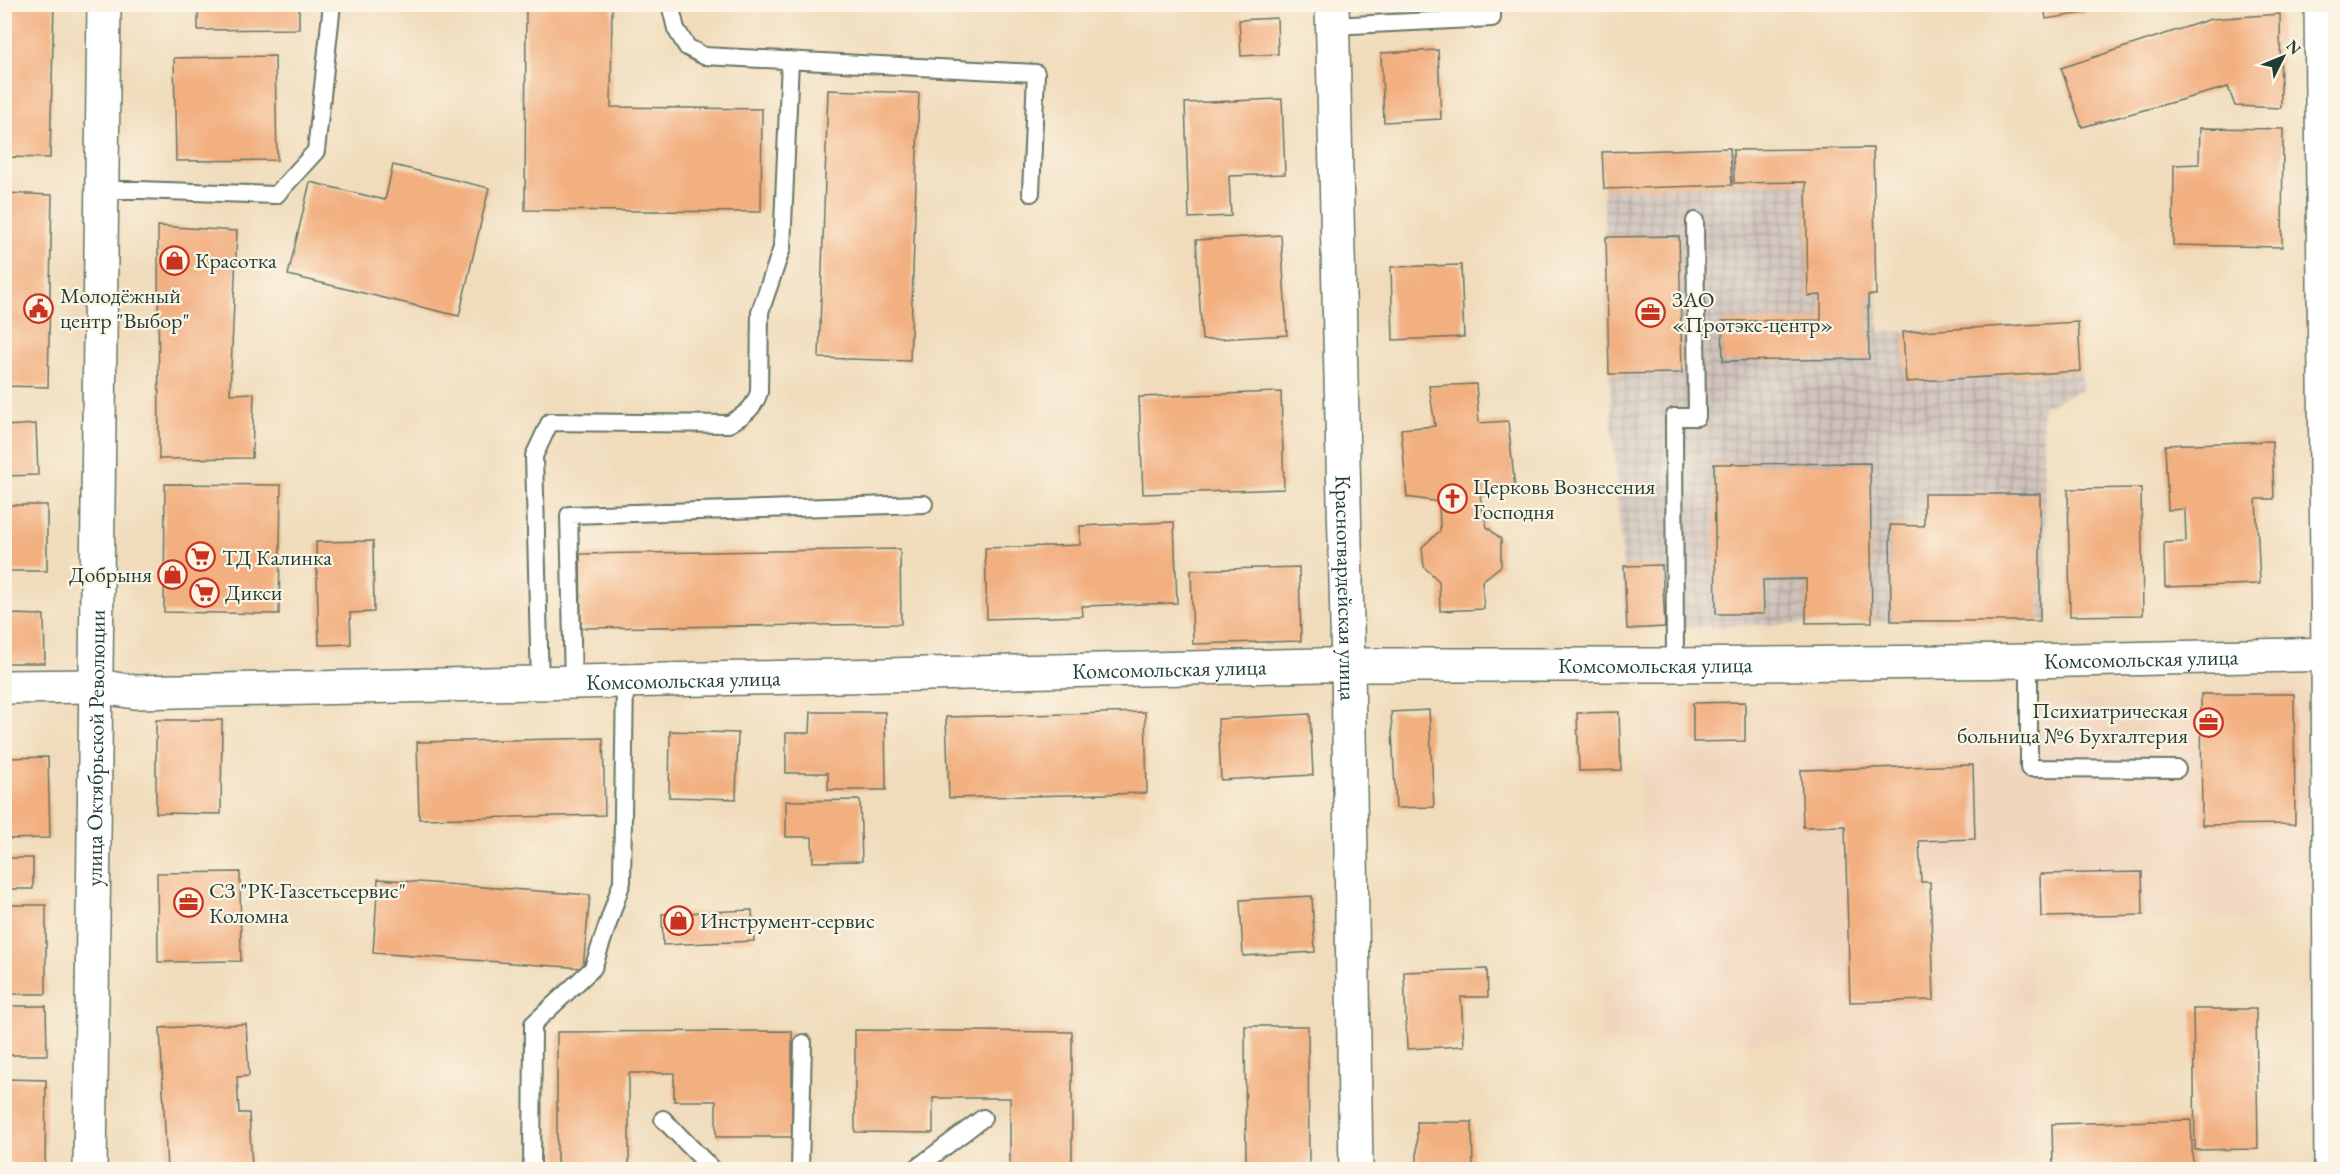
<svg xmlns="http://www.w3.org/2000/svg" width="2340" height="1174" font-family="'EB Garamond',serif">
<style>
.built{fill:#f1d5bd}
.industrial{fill:url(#industrial-grid)}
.building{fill:#f2af7f}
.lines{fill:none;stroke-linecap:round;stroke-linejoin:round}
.service-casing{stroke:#687563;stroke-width:20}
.minor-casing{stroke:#687563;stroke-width:36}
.tertiary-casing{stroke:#687563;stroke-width:36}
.primary-casing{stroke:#687563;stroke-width:36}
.service{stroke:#fff;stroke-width:16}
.minor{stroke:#fff;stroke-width:33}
.tertiary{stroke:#fff;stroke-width:33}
.primary{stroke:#fff;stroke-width:33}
.labels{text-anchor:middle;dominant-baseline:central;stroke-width:4.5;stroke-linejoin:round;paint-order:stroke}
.poi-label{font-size:22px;fill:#1f3d34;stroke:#fcf5e5;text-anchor:start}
.street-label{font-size:22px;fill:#1f3d34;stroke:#fcf5e5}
</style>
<defs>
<pattern id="industrial-grid" width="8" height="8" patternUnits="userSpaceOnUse" patternTransform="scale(1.5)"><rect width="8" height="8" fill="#cec1ba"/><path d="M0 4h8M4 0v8" fill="none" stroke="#a79e98"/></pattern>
</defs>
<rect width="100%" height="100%" fill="#fcf5e5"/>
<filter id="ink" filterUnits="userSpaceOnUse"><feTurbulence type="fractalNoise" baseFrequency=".0167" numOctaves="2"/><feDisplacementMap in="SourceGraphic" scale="12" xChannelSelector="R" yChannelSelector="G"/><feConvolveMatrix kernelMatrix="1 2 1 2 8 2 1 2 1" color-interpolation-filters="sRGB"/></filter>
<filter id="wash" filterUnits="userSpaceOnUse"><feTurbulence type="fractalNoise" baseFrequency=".008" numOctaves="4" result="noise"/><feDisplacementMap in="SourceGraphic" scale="24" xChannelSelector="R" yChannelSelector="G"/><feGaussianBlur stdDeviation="1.35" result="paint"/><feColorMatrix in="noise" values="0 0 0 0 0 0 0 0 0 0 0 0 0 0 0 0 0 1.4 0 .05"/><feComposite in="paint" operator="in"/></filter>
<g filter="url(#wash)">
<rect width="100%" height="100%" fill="#f0dcbb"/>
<!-- built -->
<path class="built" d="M2306,687L2308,918L2030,924L2035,1162L1868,1169H1809L1812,1042L1601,1041V993L1637,960L1643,704L1878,703L2173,698Z"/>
<!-- industrial -->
<path class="industrial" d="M1730,148L1734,150L1873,148L1876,295L1879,332L2078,322L2082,390L2042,407L2048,620L1891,621L1627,629L1609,374L1602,152Z"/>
<g id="blocks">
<!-- building -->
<path class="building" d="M4,4H54L50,158L4,157Z
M198,4H299V29L198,30Z
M526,4H612L611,107L762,109L761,212L525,210Z
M1385,4H1482V7L1385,11Z
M2044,4H2083L2085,13L2046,19Z
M2280,14L2281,108L2235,106L2228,87L2082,127L2061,68L2211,19Z
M1277,18L1278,54L1241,56L1239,20Z
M1438,50L1441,119L1384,122L1381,53Z
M275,56L277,160L176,161L174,58Z
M828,90L919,93L910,361L819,358Z
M1282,99L1285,174L1229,176L1231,216L1189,218L1185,103Z
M2200,128L2283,129L2282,247L2173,245L2174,165L2199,164Z
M1730,148L1732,185L1604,189L1602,152Z
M1873,148L1876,295H1868L1869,359L1723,361L1722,321L1821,320V295L1808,296L1806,182L1734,183L1733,150Z
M393,165L489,188L459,316L288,275L310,182L385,200Z
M4,193L52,195L48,387L4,386Z
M158,226L237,231L230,394L254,393L252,458L159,459Z
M1281,235L1287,335L1202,340L1196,240Z
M1679,236L1682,373L1609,374L1606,237Z
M1461,265L1464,337L1393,340L1391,267Z
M2078,322L2081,371L1906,382L1903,332Z
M1476,384L1479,423L1508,421L1515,489L1480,496L1487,527L1501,539V566L1482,581L1484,609L1440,611L1439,581L1424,567L1422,547L1440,531L1439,502L1407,497L1401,429L1435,426L1429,386Z
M1281,392L1284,489L1143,494L1139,397Z
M36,424L38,475L4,476V426Z
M2272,441L2274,499H2256L2260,584L2165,587L2164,543L2186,542L2185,509L2168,510L2165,445Z
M1870,463L1872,622L1806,623V579L1763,580L1764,614H1716L1714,464Z
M165,484L281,485L279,614L164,612Z
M2141,488L2143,615L2070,616L2068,489Z
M1924,494H2040V621H1891L1890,525L1924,526Z
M4,505H47V571H4Z
M1174,522L1177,603L1082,606L1083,616L987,619L985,548L1080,545V526Z
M373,541L374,612L350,613L351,644L319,645L316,542Z
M900,549L901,624L581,628L580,554Z
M1662,565L1665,627L1627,629L1624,566Z
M1299,567L1301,641L1193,644L1191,570Z
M4,601H8V614L44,615L45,663H4Z
M2201,694H2294L2295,824L2202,825Z
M1745,702V741L1693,742V703Z
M1429,710L1434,807L1396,808L1391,712Z
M811,712H885L886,790H828V773H786V733H810Z
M1145,712L1147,793L949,798L946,717Z
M1619,712L1621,770L1579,771L1577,713Z
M1310,714L1313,775L1221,780L1218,719Z
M156,720H222L221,814L156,813Z
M670,731L738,733L736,799L669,797Z
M603,738L605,815L419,819L417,742Z
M48,757L50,838L4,839V758Z
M1973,765L1975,839L1919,841L1921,882H1930L1934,1000L1850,1002L1845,826L1803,827L1801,770Z
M860,800L862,861L813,862L812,837H786V801Z
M4,858H33V889H4Z
M240,872L241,961L158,962L157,873Z
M2142,872L2143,915L2041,917L2040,874Z
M378,879L590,895L583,968L373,953Z
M1312,896L1315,952L1243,956L1240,900Z
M4,905H46V994H4Z
M752,910L754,941L663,945L662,914Z
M1487,969L1488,997H1461L1464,1046L1407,1049L1404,972Z
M4,1006H46L47,1055H4Z
M2193,1009H2256L2258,1149L2195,1150Z
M246,1024L249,1076L237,1077L239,1113H249L252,1167L167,1170L160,1028Z
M1245,1026H1308L1309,1170H1246Z
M855,1030L1072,1032V1170H1010V1098H933V1133L855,1132Z
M792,1031V1137H716V1101H674V1073H629V1170H557V1032Z
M4,1079L46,1080L45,1170H14V1163H4Z
M2191,1120L2193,1170H2053L2052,1124Z
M1417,1122H1472L1473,1170H1417Z"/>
</g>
</g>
<g filter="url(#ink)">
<use href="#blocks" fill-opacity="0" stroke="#687563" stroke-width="1.5"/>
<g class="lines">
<defs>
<path id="service" d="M670,4L676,29L687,47L704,56L1036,73L1031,193
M1332,26L1492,18V4
M102,190H139L276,195L316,151L332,4
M2029,661V768L2177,769
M1675,665L1674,417H1697L1695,221
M573,683L569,515L924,504
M540,685L534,456L550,422L729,424C744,415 754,409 759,392L760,312L782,248L790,60
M663,1119L713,1170
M532,1170L533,1024L593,968L622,882L625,681
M800,1170L803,1043
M914,1170L983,1118"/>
<g id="minor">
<path d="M2321,4L2328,654L2331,1170"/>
<path id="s1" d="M96,686L135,692L1322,665H1675L2029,661L2336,654"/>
</g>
<g id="tertiary">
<path id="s2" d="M1332,4L1348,666L1356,1170"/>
<path d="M4,687L96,686"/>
</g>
<g id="primary">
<path id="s3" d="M90,1170L104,4"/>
</g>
</defs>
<!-- service casing -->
<use href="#service" class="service-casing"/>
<!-- minor casing -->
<use href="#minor" class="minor-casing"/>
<!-- tertiary casing -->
<use href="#tertiary" class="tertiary-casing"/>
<!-- primary casing -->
<use href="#primary" class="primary-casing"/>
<!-- service -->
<use href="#service" class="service"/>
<!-- minor -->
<use href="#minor" class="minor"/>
<!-- tertiary -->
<use href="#tertiary" class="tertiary"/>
<!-- primary -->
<use href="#primary" class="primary"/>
</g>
</g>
<!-- icons -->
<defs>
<symbol id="shop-ring" viewBox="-11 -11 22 22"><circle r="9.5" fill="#fcf5e5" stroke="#c8321e" stroke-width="1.5"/><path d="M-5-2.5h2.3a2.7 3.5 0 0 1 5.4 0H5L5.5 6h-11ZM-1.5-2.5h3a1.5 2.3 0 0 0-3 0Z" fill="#c8321e"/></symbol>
<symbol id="civic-ring" viewBox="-11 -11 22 22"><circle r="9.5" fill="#fcf5e5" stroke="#c8321e" stroke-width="1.5"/><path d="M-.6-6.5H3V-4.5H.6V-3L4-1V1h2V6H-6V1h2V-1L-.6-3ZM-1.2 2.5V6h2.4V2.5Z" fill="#c8321e"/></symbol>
<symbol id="office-ring" viewBox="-11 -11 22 22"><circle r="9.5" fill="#fcf5e5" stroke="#c8321e" stroke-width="1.5"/><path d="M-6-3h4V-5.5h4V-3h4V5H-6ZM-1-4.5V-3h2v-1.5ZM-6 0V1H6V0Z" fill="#c8321e"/></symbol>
<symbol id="church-ring" viewBox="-11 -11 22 22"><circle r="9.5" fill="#fcf5e5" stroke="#c8321e" stroke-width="1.5"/><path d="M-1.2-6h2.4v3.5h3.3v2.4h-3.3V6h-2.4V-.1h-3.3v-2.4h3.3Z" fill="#c8321e"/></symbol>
<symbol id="supermarket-ring" viewBox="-11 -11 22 22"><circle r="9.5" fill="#fcf5e5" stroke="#c8321e" stroke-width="1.5"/><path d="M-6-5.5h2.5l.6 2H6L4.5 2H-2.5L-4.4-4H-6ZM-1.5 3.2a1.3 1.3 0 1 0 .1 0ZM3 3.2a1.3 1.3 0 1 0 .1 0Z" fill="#c8321e"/></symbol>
</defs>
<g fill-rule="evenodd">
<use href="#shop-ring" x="158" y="244" width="33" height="33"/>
<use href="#civic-ring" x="22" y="292" width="33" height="33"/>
<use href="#office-ring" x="1634" y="296" width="33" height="33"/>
<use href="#church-ring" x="1436" y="482" width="33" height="33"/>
<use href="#supermarket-ring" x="184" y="540" width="33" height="33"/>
<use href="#shop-ring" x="156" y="558" width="33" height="33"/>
<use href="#supermarket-ring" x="188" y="576" width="33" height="33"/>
<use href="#office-ring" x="2192" y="706" width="33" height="33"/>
<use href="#office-ring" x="172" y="886" width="33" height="33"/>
<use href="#shop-ring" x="662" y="904" width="33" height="33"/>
</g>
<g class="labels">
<!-- poi labels -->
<g class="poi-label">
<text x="195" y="260">Красотка</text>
<text x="60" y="295">Молодёжный<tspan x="60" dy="25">центр "Выбор"</tspan></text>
<text x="1672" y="299">ЗАО<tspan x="1672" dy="25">«Протэкс-центр»</tspan></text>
<text x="1473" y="486">Церковь Вознесения<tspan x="1473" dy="25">Господня</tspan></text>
<text x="222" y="557">ТД Калинка</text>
<text x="152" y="574" text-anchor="end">Добрыня</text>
<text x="225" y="592">Дикси</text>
<text x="2188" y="710" text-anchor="end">Психиатрическая<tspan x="2188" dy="25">больница №6 Бухгалтерия</tspan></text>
<text x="209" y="890">СЗ "РК-Газсетьсервис"<tspan x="209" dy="25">Коломна</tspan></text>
<text x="700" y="920">Инструмент-сервис</text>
</g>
<!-- street labels -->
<g class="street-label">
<text stroke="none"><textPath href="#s2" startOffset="584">Красногвардейская улица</textPath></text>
<text stroke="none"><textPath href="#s1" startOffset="2046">Комсомольская улица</textPath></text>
<text stroke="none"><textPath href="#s1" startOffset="1560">Комсомольская улица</textPath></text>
<text stroke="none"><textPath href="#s1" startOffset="1074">Комсомольская улица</textPath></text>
<text stroke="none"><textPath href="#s1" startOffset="588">Комсомольская улица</textPath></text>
<text stroke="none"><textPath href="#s3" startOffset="422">улица Октябрьской Революции</textPath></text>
</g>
</g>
<!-- margin -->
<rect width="2340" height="1174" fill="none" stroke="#fcf5e5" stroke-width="24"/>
<!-- north arrow -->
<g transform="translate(2283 57) rotate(47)" stroke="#fcf5e5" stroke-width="4.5" paint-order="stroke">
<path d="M0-4.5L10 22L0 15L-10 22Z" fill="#1f3d34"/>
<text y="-9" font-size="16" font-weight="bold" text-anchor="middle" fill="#1f3d34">N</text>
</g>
</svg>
